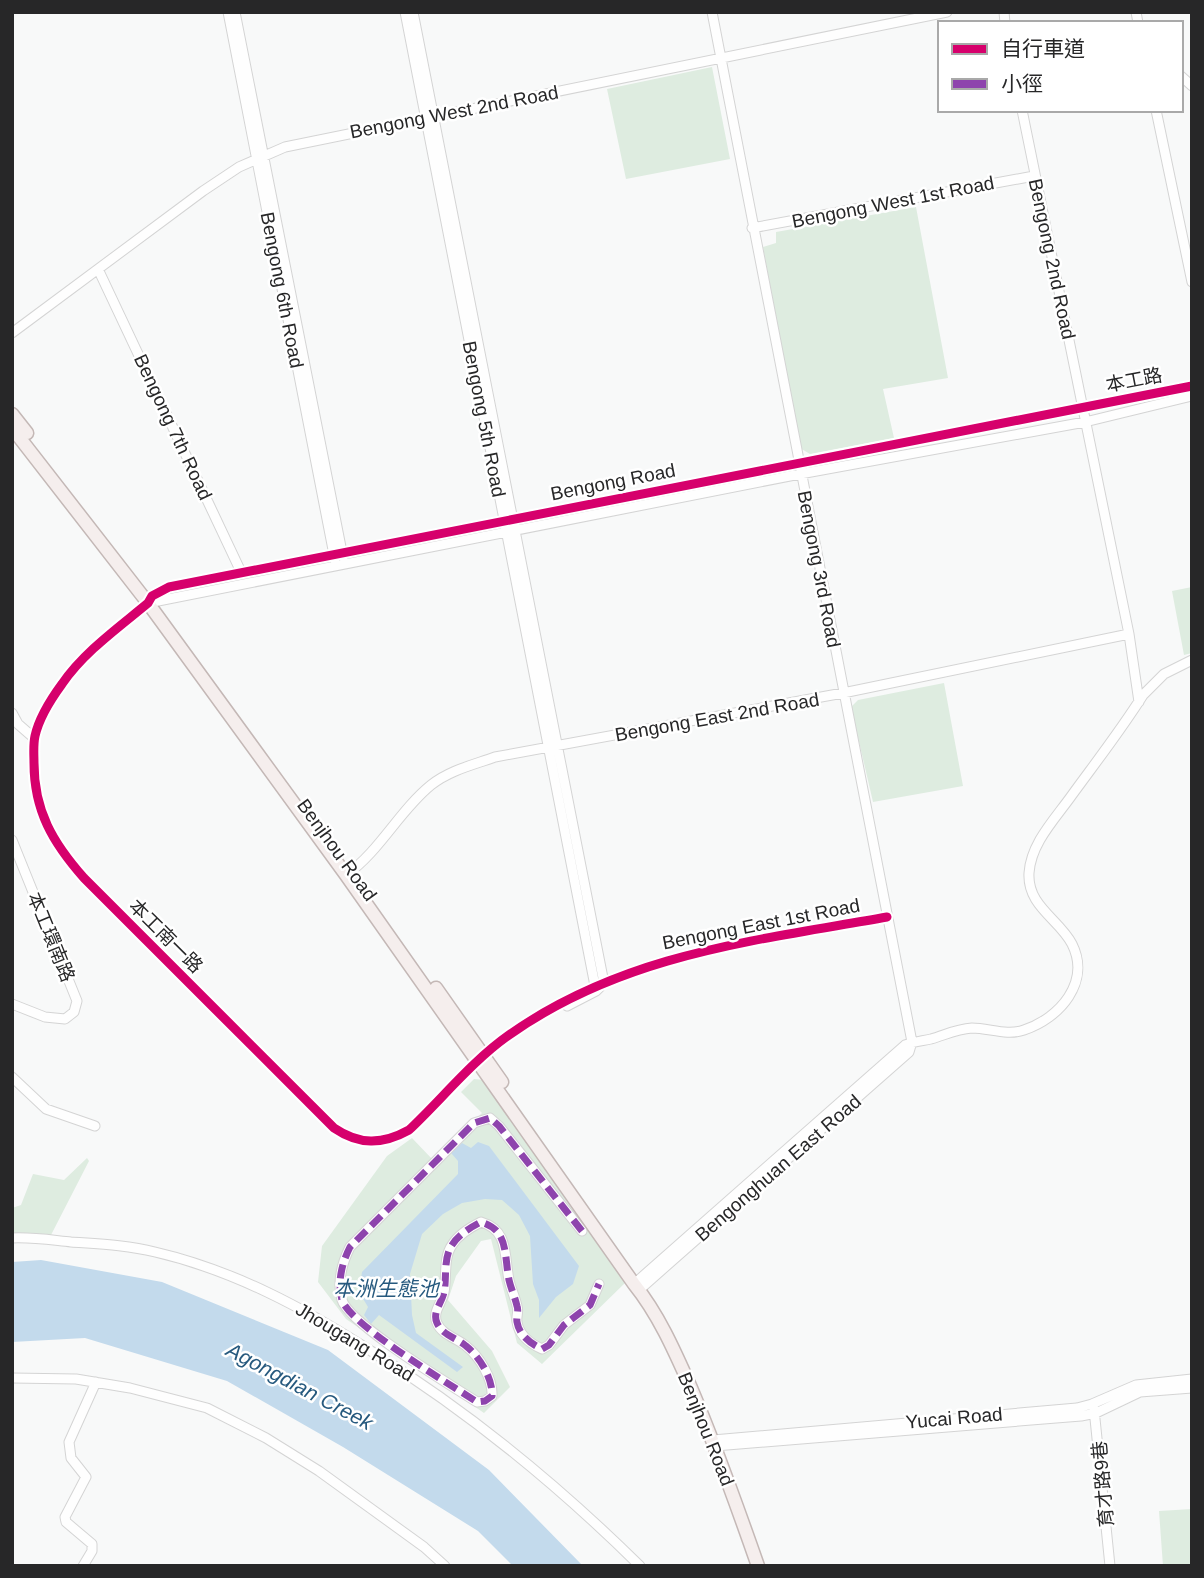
<svg xmlns="http://www.w3.org/2000/svg" width="1204" height="1578" font-family="Helvetica,'Noto Sans TC',sans-serif">
<style>
.green{fill:#deece0}
.water{fill:#c3daec}
.lines{fill:none;stroke-linecap:round;stroke-linejoin:round}
.minor-casing{stroke:#d4d4d4;stroke-width:11}
.major-casing{stroke:#c4b8b6;stroke-width:15}
.minor{stroke:#fefefe;stroke-width:9}
.major{stroke:#f5eeed;stroke-width:12}
.quiet{stroke:#8e44ad;stroke-width:7;stroke-dasharray:14 7;stroke-linecap:butt}
.cycleway-casing{stroke:#fff;stroke-width:13}
.cycleway{stroke:#d6006c;stroke-width:9}
.labels{text-anchor:middle;dominant-baseline:central;stroke-width:5;stroke-linejoin:round;paint-order:stroke}
.street-label{font-size:19px;fill:#272728;stroke:#fff}
.water-label{font-size:21px;font-style:italic;fill:#26597e;stroke:#fff}
</style>
<rect width="100%" height="100%" fill="#f8f9f9"/>
<!-- green -->
<path class="green" d="M712,67L730,159L626,179L607,89Z
M916,207L948,378L883,389L894,438L810,454L800,448L763,247L776,243V232Z
M1192,587V653L1184,655L1172,591Z
M944,683L963,786L873,802L851,707L858,700Z
M474,1079L485,1080L626,1282L542,1364L517,1343L491,1239L481,1241L456,1276L448,1300L492,1351L510,1387L484,1413L346,1319L318,1282L322,1246L387,1156L412,1138L433,1160L482,1113L461,1092Z
M87,1158L89,1161L51,1235H12V1208L21,1205L33,1174L64,1180Z
M1192,1509V1566H1163L1159,1511Z"/>
<!-- water -->
<path class="water" d="M478,1142L489,1146L579,1266L573,1284L556,1297L539,1318V1300L533,1284L530,1236L519,1215L502,1200L485,1199L462,1203L443,1214L422,1234L410,1274L412,1315L416,1333L463,1367L457,1372L379,1315L371,1324L364,1315L368,1307L359,1292L362,1272L458,1174V1161L451,1153L462,1143L471,1148Z
M41,1260L162,1282L328,1350L489,1470L583,1566H513L478,1531L343,1447L227,1381L85,1338L12,1342V1262Z"/>
<g class="lines">
<defs>
<path id="minor" d="M228,12L335,560
M235,12L343,557
M405,12L596,991
M413,12L604,983
M1004,12L1005,23
M1136,12L1138,23
M1181,76L1192,86
M1022,110L1129,634L1139,702
M1156,110L1192,282
M752,228L1034,176
M98,269L242,574
M12,333L203,191L239,167L285,147L947,12
M148,603L800,474L1085,422L1192,396
M12,713L18,724L34,738
M12,840L77,1001L74,1012L65,1019L45,1017L12,1004
M346,875C380,851 399,811 431,785C450,770 473,765 495,757L843,693L1129,634
M887,917C753,941 624,954 509,1035C472,1061 442,1099 409,1130C382,1145 359,1145 334,1128L84,878C53,843 34,811 34,763C34,755 33,745 35,736C39,718 51,699 62,684C84,652 118,628 148,603L152,596L169,587L1192,386
M567,1006L596,991L600,987
M12,1077L46,1109L95,1126
M582,1231L499,1126L490,1118L474,1123L350,1247C342,1263 337,1282 342,1300C350,1325 451,1385 477,1402L485,1401L492,1396C493,1379 480,1357 466,1346C457,1338 442,1335 437,1323C432,1312 442,1303 444,1292C447,1278 443,1258 452,1245C458,1235 471,1227 481,1222C509,1230 504,1255 509,1280C511,1289 515,1297 517,1306C519,1311 516,1317 517,1322C519,1335 531,1344 542,1349L549,1345L564,1325L590,1305L599,1284
M12,1238C32,1237 51,1240 71,1242C99,1244 127,1245 155,1252C233,1270 304,1308 371,1351C469,1412 558,1485 640,1566
M634,1284L905,1045C913,1042 922,1041 931,1039C945,1035 956,1029 972,1028C989,1028 1007,1036 1024,1030C1060,1018 1091,982 1072,944C1059,919 1027,906 1029,873C1031,843 1055,819 1072,795C1096,762 1121,730 1143,695L1164,674L1192,660
M639,1290L909,1052L912,1042L712,12
M12,1378L76,1379L130,1388L207,1408L266,1438L319,1471L424,1547L445,1566
M1094,1409L1110,1566
M713,1440L1077,1408L1092,1404L1136,1385L1192,1379
M715,1446L1081,1416L1096,1413L1140,1392L1192,1388
M83,1566L92,1551V1544L66,1522L65,1517L86,1477L71,1458L69,1442L96,1382"/>
<path id="major" d="M12,414L27,433
M12,428L148,603L346,875L634,1284C659,1315 675,1352 691,1388C716,1447 737,1506 758,1566
M436,988L502,1082"/>
</defs>
<!-- minor casing -->
<use href="#minor" class="minor-casing"/>
<!-- major casing -->
<use href="#major" class="major-casing"/>
<!-- minor -->
<use href="#minor" class="minor"/>
<!-- major -->
<use href="#major" class="major"/>
<!-- quiet -->
<path class="quiet" d="M582,1231L499,1126L490,1118L474,1123L350,1247C342,1263 337,1282 342,1300C350,1325 451,1385 477,1402L485,1401L492,1396C493,1379 480,1357 466,1346C457,1338 442,1335 437,1323C432,1312 442,1303 444,1292C447,1278 443,1258 452,1245C458,1235 471,1227 481,1222C509,1230 504,1255 509,1280C511,1289 515,1297 517,1306C519,1311 516,1317 517,1322C519,1335 531,1344 542,1349L549,1345L564,1325L590,1305L599,1284"/>
<defs>
<path id="cycleway" d="M887,917C753,941 624,954 509,1035C472,1061 442,1099 409,1130C382,1145 359,1145 334,1128L84,878C53,843 34,811 34,763C34,755 33,745 35,736C39,718 51,699 62,684C84,652 118,628 148,603L152,596L169,587L1192,386"/>
</defs>
<!-- cycleway casing -->
<use href="#cycleway" class="cycleway-casing"/>
<!-- cycleway -->
<use href="#cycleway" class="cycleway"/>
</g>
<g class="labels">
<!-- street labels -->
<g class="street-label">
<text transform="translate(454 112) rotate(-11)">Bengong West 2nd Road</text>
<text transform="translate(893 202) rotate(-11)">Bengong West 1st Road</text>
<text transform="translate(1052 259) rotate(78)">Bengong 2nd Road</text>
<text transform="translate(282 290) rotate(79)">Bengong 6th Road</text>
<text transform="translate(1134 380) rotate(-11)">本工路</text>
<text transform="translate(484 419) rotate(79)">Bengong 5th Road</text>
<text transform="translate(173 427) rotate(65)">Bengong 7th Road</text>
<text transform="translate(613 482) rotate(-11)">Bengong Road</text>
<text transform="translate(819 569) rotate(79)">Bengong 3rd Road</text>
<text transform="translate(717 717) rotate(-10)">Bengong East 2nd Road</text>
<text transform="translate(337 850) rotate(54)">Benjhou Road</text>
<text transform="translate(761 924) rotate(-11)">Bengong East 1st Road</text>
<text transform="translate(166 936) rotate(45)">本工南一路</text>
<text transform="translate(51 937) rotate(68)">本工環南路</text>
<text transform="translate(778 1168) rotate(-41)">Bengonghuan East Road</text>
<text transform="translate(355 1342) rotate(31)">Jhougang Road</text>
<text transform="translate(954 1418) rotate(-5)">Yucai Road</text>
<text transform="translate(706 1429) rotate(68)">Benjhou Road</text>
<text transform="translate(1103 1484) rotate(-95)">育才路9巷</text>
</g>
<!-- water labels -->
<g class="water-label">
<text x="386" y="1288">本洲生態池</text>
<text transform="translate(300 1386) rotate(28)">Agongdian Creek</text>
</g>
</g>
<!-- border -->
<rect width="1204" height="1578" fill="none" stroke="#272728" stroke-width="28"/>
<!-- legend -->
<rect x="938" y="21" width="245" height="91" fill="#ffffff" stroke="#a9a9a9" stroke-width="2"/>
<rect x="952" y="44" width="35" height="10" fill="#d6006c" stroke="#a9a9a9" stroke-width="2"/>
<text x="1001" y="56" font-size="21" fill="#272728">自行車道</text>
<rect x="952" y="79" width="35" height="10" fill="#8e44ad" stroke="#a9a9a9" stroke-width="2"/>
<text x="1001" y="91" font-size="21" fill="#272728">小徑</text>
</svg>
